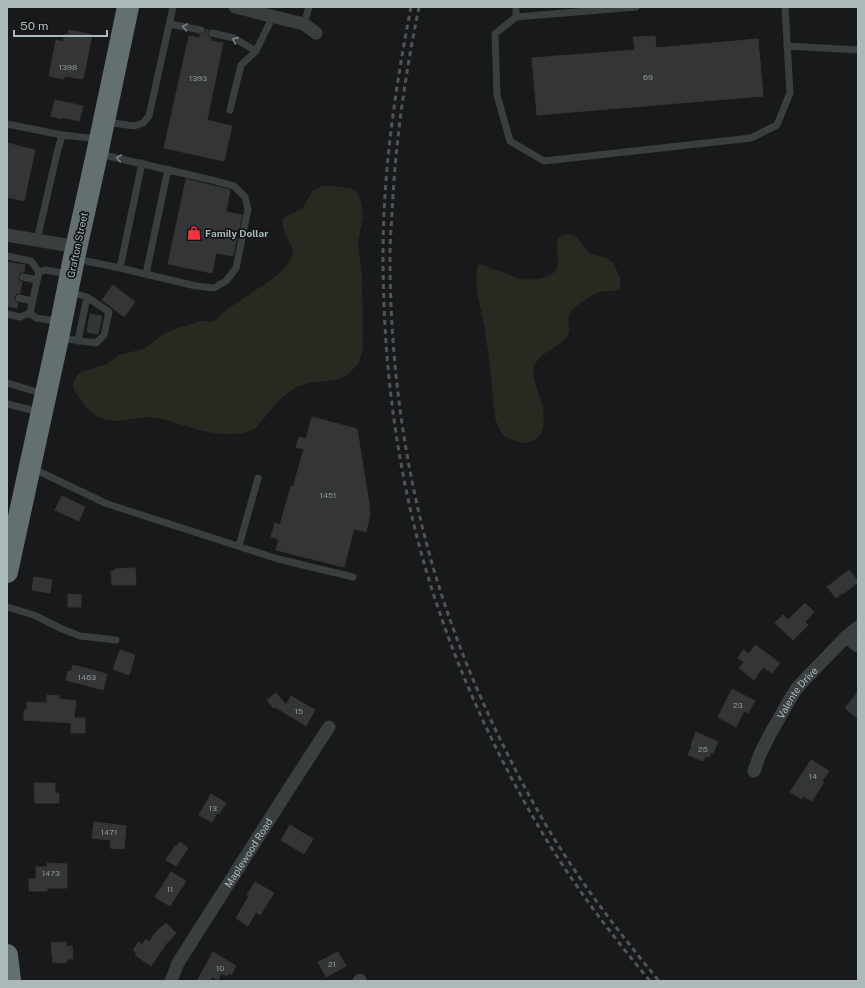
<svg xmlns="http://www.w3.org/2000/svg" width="865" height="988" font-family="'Public Sans',sans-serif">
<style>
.green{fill:#272a21}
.building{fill:#333536;stroke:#323536}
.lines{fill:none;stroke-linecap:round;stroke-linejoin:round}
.lane{stroke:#393e3f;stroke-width:7}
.street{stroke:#393e3f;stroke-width:13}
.highway{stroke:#647070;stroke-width:22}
.rail{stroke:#4d5656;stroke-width:3;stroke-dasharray:5 4;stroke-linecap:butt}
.oneway{stroke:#778282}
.labels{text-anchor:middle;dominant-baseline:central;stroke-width:3.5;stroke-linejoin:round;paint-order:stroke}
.number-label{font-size:8px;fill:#8c9998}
.poi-label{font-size:10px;font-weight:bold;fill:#aabab9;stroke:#131415;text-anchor:start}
.street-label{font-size:10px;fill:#aabab9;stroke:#131415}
</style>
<rect width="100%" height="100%" fill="#18191a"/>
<!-- green -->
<path class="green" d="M322,186H332L348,188L353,189L357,192L361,202L363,217L358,242L362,277L363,348L359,363L345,377L335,380L310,383L296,387L279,400L256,428L248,432L238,434H222L202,431L163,419L148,417L118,421L107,420L98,417L86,408L73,388V383L78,374L87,370L107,364L119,355L143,349L164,334L178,328L202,321L212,322L216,320L223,312L269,281L281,272L288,263L293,254V250L284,231L282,221L285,217L303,208L313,190Z
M568,234L573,235L577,238L590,254L605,257L613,263L620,277V288C614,293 606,290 599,292C594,294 588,298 583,301C579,304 570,310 569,316C567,323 572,330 567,337C558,348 542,351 535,364C529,375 540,393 542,405C544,412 544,422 543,429C541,436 532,443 525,443C521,443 517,441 513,440C512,439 508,439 507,438C500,433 497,425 495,417C492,389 490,360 485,332C483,314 472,282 478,265L481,264C490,268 499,271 508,274C512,276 516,278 520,279C531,281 556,279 558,265C559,258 556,250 557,243C557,237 563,235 568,234Z"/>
<!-- building -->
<path class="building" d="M206,29L208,30L207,34L208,36L211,38V41L223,43L207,120L232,126L224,161L164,148L189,36L200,38V35L205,33Z
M69,30L92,35L83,79L64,76V79L49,76L56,40L63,42L65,34L68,35Z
M655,36L656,48L758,39L763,96L537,115L532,58L635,50L633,37Z
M55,100L83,106L79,121L62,117V119L51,116Z
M7,143L35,150L24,201L7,197Z
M186,179L230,190L226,212L242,215L233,256L216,253L212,273L168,264Z
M7,262L25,265L24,272L20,273L18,276L19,280L22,282L20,293L16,294L14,297L15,301L18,303L17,308L7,306Z
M113,285L135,302L124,317L102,300Z
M90,314L102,316L98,334L87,332Z
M312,417L357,429L369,503L370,515L366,532L354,529L344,567L276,550L279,539L271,537L275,523L280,525L291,486L293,487L304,449L296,447L299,437L306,439Z
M62,496L85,507L79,521L55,510Z
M135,568L136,585H112L111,571H115V569Z
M849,570L858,581V582L843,594L842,593L836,598L827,587Z
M34,577L52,580L50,593L32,590Z
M68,594L81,595V607H68Z
M805,603L814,612L805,622L808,625L793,640L775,623L783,615L788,620Z
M755,645L780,663L772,673L763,667L754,680L739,668L744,662L738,658L743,650L749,654Z
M120,650L135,655L129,675L113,669Z
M73,665L107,674L103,690L66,680L68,671L71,672Z
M732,689L755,701L748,713L744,711L736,727L718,717Z
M858,692V719L845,708Z
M276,693L286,705L291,696L315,710L306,726L275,707L273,708L267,700Z
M47,695L59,696V699L76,701L74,718H85V733H71V723L24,720V710H27V702L47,703Z
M696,732L718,742L713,753H711L709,757L706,756L703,761L688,755L692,746L691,745Z
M811,760L829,771L822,781L824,782L812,801L803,796L802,799L790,792Z
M34,783H55V793H59V803H35Z
M211,794L226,803L219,814L217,813L212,822L199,815Z
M94,822L126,826L124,849L110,848L111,840L92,838Z
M290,825L313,839L304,854L281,840Z
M180,842L188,848L176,866L166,860L175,846H177Z
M47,863L67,864V888H47V891H29V879H36V867H47Z
M171,872L186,881L170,906L155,897Z
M255,882L274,893L260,915L256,912L248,926L236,918L249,896L247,895Z
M166,923L176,933L166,944L151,966L135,955L137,953L133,950L139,942L142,945L146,939L149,942L155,933Z
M66,942V947L72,946L73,959H67V962L53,963L51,943Z
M213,952L236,966L231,975L228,973L227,976L221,973L218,980L212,977L210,981H197Z
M338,952L346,966L326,977L318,962Z"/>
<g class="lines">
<!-- lane -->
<path class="lane" d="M516,7V17
M636,7L516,17L495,34L497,95L510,141L544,161L751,138L777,125L790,93L785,7
M170,24L201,30
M304,24L309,7
M212,33L234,38L256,51
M787,46L858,50
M230,110L241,65L256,51L273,16
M106,122L134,126L143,123L149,116L173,7
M7,124L62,135L98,139
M99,154L212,180L234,186L245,197L248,209L236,268L226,281L214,288L196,286L120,268
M37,240L57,153L62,135
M7,256L31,261L39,272
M77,259L120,268L142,163
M146,274L168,169
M23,277L37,280
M19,298L32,301
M7,314L20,317L30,313
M58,323L49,320L36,318L30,313L39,272L45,270L69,274
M60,338L96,343L104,335L109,312L87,297L70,292
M78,341L87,297
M7,383L44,394
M7,404L40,412
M32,468L105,503L126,510L278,559L353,577
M239,546L258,478
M7,607L34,615L62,629L80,636L116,640"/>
<!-- street -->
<g class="street">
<path d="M235,7L304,24L316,33"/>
<path d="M7,235L77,247"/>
<path d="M846,637L858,646"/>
<path id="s1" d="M754,771L760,754L769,736L790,699L797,688L809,675L846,637L858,627"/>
<path id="s2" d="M171,981L178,963L197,933L292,784L329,727"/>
<path d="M359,981L360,980"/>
</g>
<!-- highway -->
<path class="highway" d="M7,572L58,338L74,258L97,154L128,7
M7,955L10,981"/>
<!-- rail -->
<path class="rail" d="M411,7C395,89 383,172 383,256C383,357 395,458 422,556C448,649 488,740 537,824C569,879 609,932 650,981
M419,7C405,75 395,145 392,214C391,228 390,242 390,256C390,376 408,497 447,611C472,684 505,754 543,820C576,877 617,930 659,981"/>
</g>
<!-- one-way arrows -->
<defs><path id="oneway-chevron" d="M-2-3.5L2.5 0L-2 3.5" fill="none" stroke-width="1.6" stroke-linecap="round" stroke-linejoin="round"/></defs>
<g class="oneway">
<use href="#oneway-chevron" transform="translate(185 27) rotate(-170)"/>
<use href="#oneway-chevron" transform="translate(235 40) rotate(-156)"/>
<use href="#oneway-chevron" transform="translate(119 158) rotate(-168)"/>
</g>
<!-- icons -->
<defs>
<symbol id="shop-bare" viewBox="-9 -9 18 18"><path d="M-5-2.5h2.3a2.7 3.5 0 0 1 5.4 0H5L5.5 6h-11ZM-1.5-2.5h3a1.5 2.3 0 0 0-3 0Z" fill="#f43540" stroke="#131415" stroke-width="2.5" paint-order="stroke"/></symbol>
</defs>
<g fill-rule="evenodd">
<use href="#shop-bare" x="184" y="223" width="20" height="20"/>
</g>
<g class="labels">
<!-- number labels -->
<g class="number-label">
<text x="68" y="67">1398</text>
<text x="648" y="77">69</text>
<text x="198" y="78">1393</text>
<text x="328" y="495">1451</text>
<text x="87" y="677">1463</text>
<text x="738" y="705">23</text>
<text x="299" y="711">15</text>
<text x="703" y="749">25</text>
<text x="813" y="776">14</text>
<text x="213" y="808">13</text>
<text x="109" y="832">1471</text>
<text x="51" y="873">1473</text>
<text x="170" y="889">11</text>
<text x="332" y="964">21</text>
<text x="220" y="968">10</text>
</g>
<!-- poi labels -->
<g class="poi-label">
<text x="205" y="233">Family Dollar</text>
</g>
<!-- street labels -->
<g class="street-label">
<text transform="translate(77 245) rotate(-78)">Grafton Street</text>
<text stroke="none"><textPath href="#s1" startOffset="90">Valente Drive</textPath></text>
<text stroke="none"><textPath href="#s2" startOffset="150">Maplewood Road</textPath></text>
</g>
</g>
<!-- border -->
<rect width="865" height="988" fill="none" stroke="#aabab9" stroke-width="16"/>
<!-- scale -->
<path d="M14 30v6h93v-6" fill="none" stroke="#aabab9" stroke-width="2"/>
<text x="20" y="30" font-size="12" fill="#aabab9" stroke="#131415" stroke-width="3" paint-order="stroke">50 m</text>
</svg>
